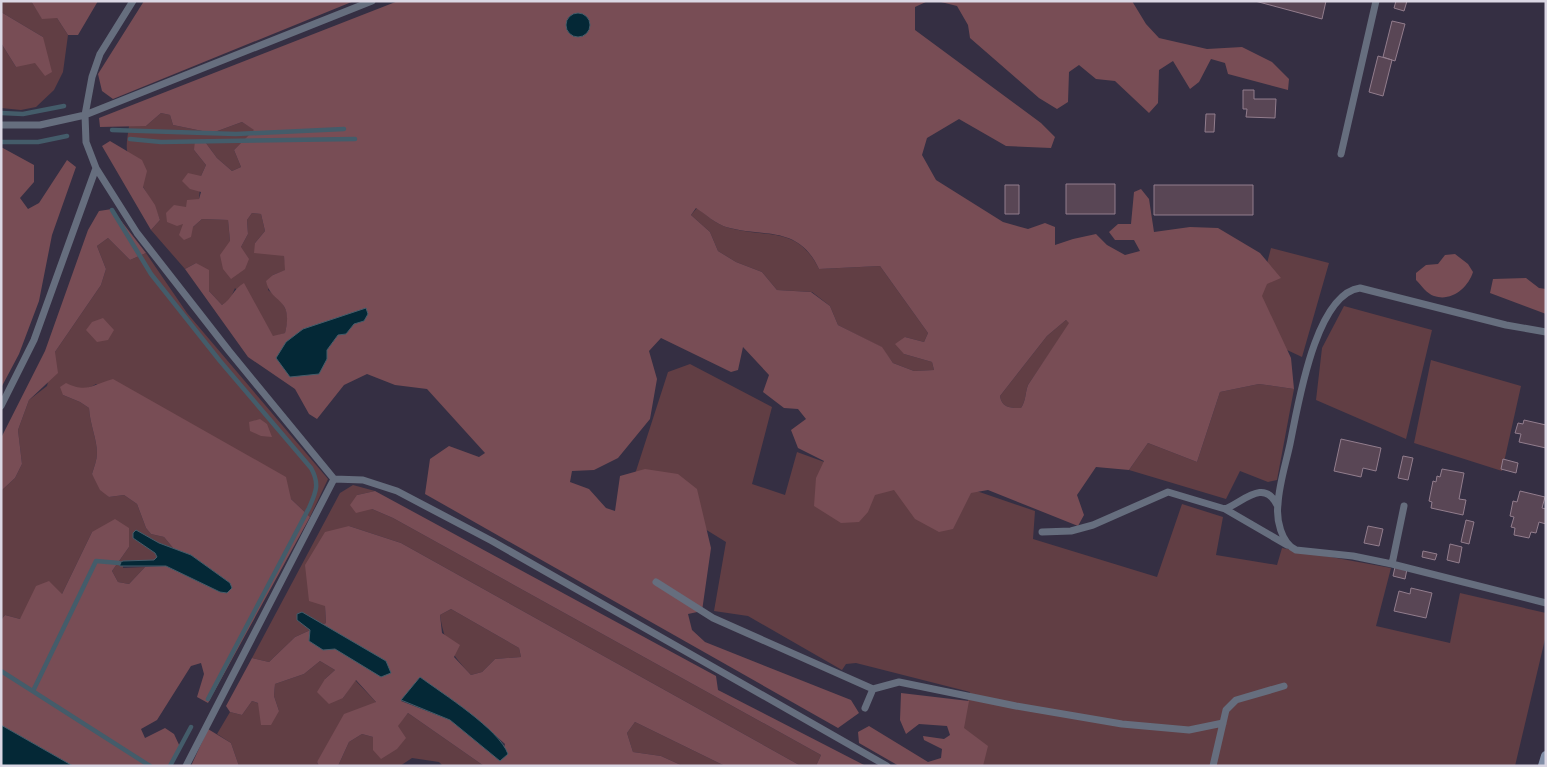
<svg xmlns="http://www.w3.org/2000/svg" width="1547" height="767" font-family="Georgia,serif">
<style>
.green{fill:#613e44}
.forest{fill:#784d55;fill-rule:evenodd}
.water{fill:#042836;stroke:#445c6a}
.lines{fill:none;stroke-linecap:round;stroke-linejoin:round}
.stream{stroke:#445c6a;stroke-width:4.5}
.building{fill:#594655;stroke:#927d8d}
.lane{stroke:#666e7e;stroke-width:7}
.secondary{stroke:#828ea7;stroke-width:10}
</style>
<rect width="100%" height="100%" fill="#352f43"/>
<!-- green -->
<path class="green" d="M1,1H31L42,18H57L68,35L63,72L54,90L36,107L21,110L1,108V43L16,67L43,37L1,12Z
M161,113L170,115L173,125L212,133L242,122L255,130L234,150L241,167L232,171L217,158L203,139L194,150L206,165L201,176L199,199L186,207L183,224L193,227L202,219L228,220L230,241L241,247L248,234L247,220L252,213L261,214L265,231L255,243L284,256L286,270L273,275L268,290C285,303 291,311 285,333L273,337L265,323L235,288L230,300L222,305L209,291L196,263L185,269L151,230L160,220C153,198 129,170 127,150C126,143 128,134 129,126H146Z
M697,208C705,214 716,224 726,227C765,239 797,224 819,269L880,266L928,333L924,342L905,337L904,354L932,362L934,370L914,371L893,363L881,347L838,325L830,306L812,292L777,290L762,272L736,262L718,251L710,232L691,215Z
M108,238L130,260L146,253L187,313L328,479L310,517L291,499L96,384C86,391 75,389 63,395L80,402L89,408C90,425 97,439 97,453C97,460 94,467 92,474L109,497L124,495L137,504L146,528L151,534L164,537L174,549L159,543L133,538L156,553L157,557L154,560L123,561V568L145,567L129,584L118,582L112,571L129,547L92,532L62,594L20,619L5,615L1,620V491L15,478L22,464L18,430L29,400L47,386L55,352L101,285L106,269L97,246Z
M1271,248L1329,263L1302,357L1249,332Z
M1344,306L1432,330L1406,439L1316,400L1322,348Z
M1066,320L1070,323L1028,385C1025,393 1026,401 1021,408C1010,408 1002,408 1000,396L1047,336Z
M1431,360L1521,386L1502,471L1414,443Z
M690,364L772,407L752,484L785,495L797,452L901,490L933,476L1035,511L1033,539L1157,577L1182,504L1223,517L1216,555L1277,565L1282,548L1391,568L1376,626L1450,643L1460,593L1546,613V635L1515,766H960L954,759L970,692L856,663L846,664L842,670L748,616L714,611L726,542L692,521L625,505L668,372Z
M1259,384L1294,389L1277,480L1268,482L1240,471L1226,499L1129,470L1148,443L1197,462L1220,392Z
M353,485L375,491L357,495L372,509L393,518L821,755L816,766H801L401,543L349,526L325,606L326,623L295,637L269,662L252,658L340,493Z
M451,609L519,648L521,657L495,659L482,672L471,675C452,655 444,642 440,615Z
M320,661L335,670L325,679L343,698L355,680L376,702L317,762L319,766H239L231,743L217,734L230,712L242,715L252,701L279,711L274,696L275,684L304,674Z
M408,713L484,766H443L439,762L412,758L400,766H338L349,742L362,734L373,737L397,726Z
M635,722L725,766H683L661,756L633,752L627,733Z"/>
<!-- forest -->
<path class="forest" d="M31,1H98L78,35H68L57,18L42,19Z
M144,1H354L113,99L102,91L98,74Z
M398,1H928L915,7V30L1041,123L1055,137L1051,148L1006,146L959,119L927,138L922,155L936,180L1003,222L1028,229L1045,223L1055,227V245L1073,239L1096,234L1107,245L1125,255L1140,251L1134,240H1115L1109,232L1118,224H1131L1134,192L1141,189L1149,199L1154,232L1190,227L1218,228L1260,253L1281,278L1267,284L1262,296L1291,358L1294,389L1259,384L1220,392L1197,462L1148,443L1129,470L1096,467L1077,495L1084,515L1078,526L988,490L971,493L953,529L939,532L915,519L894,490L875,495L868,512L859,522L841,523L814,506L816,478L824,461L798,448L791,430L806,419L798,409L784,408L763,392L769,375L743,347L738,370L731,372L661,338L649,351L657,379L650,419L618,458L594,470L572,471L570,482L589,489L606,508L615,511L620,476L645,469L678,474L697,489L711,548L702,611L688,614L692,630L705,642L851,700L859,713L838,728L425,494L430,459L449,446L479,457L485,453L427,389L395,385L367,374L344,385L317,419L309,414L295,389L248,357L185,269L196,263L209,270V291L222,305C232,299 233,289 244,283L273,336L285,333C294,296 271,305 266,281L273,275L285,270L284,256L254,253L255,243L265,231L261,214L252,213L247,220L248,234L241,247L249,259L245,269L231,279L223,269L220,255L230,241L228,220L202,219L193,227L191,237L184,240L179,235L183,224L177,226L167,222L166,213L174,205L186,207L187,200L199,199L201,192L190,189L182,181L188,173L201,176L206,165L194,150L195,141L203,139L217,158L232,171L241,167L234,150L254,130L242,122L212,133L173,125L170,115L161,113L146,126L100,127L99,118ZM696,208C705,214 716,224 726,227C764,238 798,224 819,269L880,266L928,333L924,342L905,337L895,344L904,354L932,362L934,370L914,371L893,363L882,347L838,325L830,306L811,292L777,290L762,272L736,262L718,251L710,232L691,215ZM1066,320L1069,323L1028,385C1025,393 1026,401 1021,408C1010,408 1002,408 1000,396L1047,336ZM354,324L346,334L338,335L327,350L303,329Z
M937,1H1132L1146,24L1159,38L1207,49L1242,47L1272,62L1289,79L1288,90L1228,74L1225,63L1211,59L1199,82L1190,89L1173,61L1159,70L1158,103L1149,113L1115,81L1096,79L1079,65L1069,72L1068,102L1057,109L1039,98L970,38L968,25L957,6Z
M1,12L43,37L52,72L45,76L35,63L16,67L1,43Z
M110,141L142,160L147,171L143,187L155,205L160,220L151,230L102,146Z
M1,147L34,165V182L20,198L28,209L39,203L67,160L76,167L52,235L39,301L19,354L1,388Z
M112,209L146,253L130,260L108,238L97,246L106,269L101,285L55,352L58,373L29,400L18,430L22,464L15,478L1,491V438L45,351L88,230L99,211Z
M1455,254L1468,264L1473,272C1468,288 1451,302 1434,296C1427,294 1421,285 1416,280V273L1426,265L1438,264L1445,255Z
M1526,278L1539,288L1546,289V314L1490,293L1493,279Z
M103,318L114,330L108,340L97,342L86,330L92,322Z
M113,379L286,477L291,499L310,517L208,703L197,697L204,674L201,663L191,666L157,720L141,729L145,738L165,728L174,734L181,749L171,766H73L1,725V620L5,615L20,619L36,586L49,581L62,594L92,532L115,519L129,528V547L112,571L118,582L129,584L145,567L166,566L220,592L230,583L191,555L174,549L164,537L151,534L146,528L137,504L124,495L109,497L100,490L92,474C94,467 97,460 97,453C97,439 90,425 89,408L80,402L63,395L60,387L66,383C87,393 92,385 113,379Z
M260,419L267,424L272,437L261,436L250,431L249,422Z
M375,491L716,676L718,690L866,766H816L821,755L393,518L372,509L356,513L350,505L357,495Z
M349,526L401,543L801,766H725L635,722L627,733L633,752L661,756L683,766H484L408,713L398,726L406,738L397,749L381,759L373,750V737L362,734L349,742L338,766H319L317,762L344,714L376,702L356,680L343,698L329,704L317,692L325,679L335,670L320,661L304,674L275,684L274,696L279,711L271,725H261L258,703L252,701L242,715L230,712L226,706L252,658L269,662L295,637L326,623L325,606L309,601L305,565L325,532ZM451,609L519,648L521,657L495,659L482,672L471,675L454,657L460,645L442,633L440,615ZM420,677L478,720L505,744L500,761L450,720L401,701Z
M901,693L969,701L964,728L988,746L983,766H899L859,743L858,732L869,726L928,762L941,758L942,749L924,740L923,736L944,739L950,735L947,726L919,724L906,734L900,720Z
M208,729L231,743L239,766H191Z"/>
<!-- water -->
<path class="water" d="M566 25a12 12 0 1 1 24 0a12 12 0 1 1-24 0Z
M366,308L368,314L364,321L354,324L346,334L338,335L327,350V359L319,374L290,377L276,358L286,342L303,329Z
M136,530L159,543L191,555L230,583L232,588L227,593L220,592L166,566H120L119,563L123,561L154,560L157,557L155,553L133,538V533Z
M302,612L386,661L391,673L381,677L335,649L323,650L309,641L310,630L297,620V614Z
M420,677C443,694 499,729 508,754L500,761L450,720L401,700Z
M1,725L73,766H1Z"/>
<g class="lines">
<!-- stream -->
<path class="stream" d="M1,113L23,114L64,106
M112,130L236,134L344,129
M130,139L161,142L355,139
M1,142H38L67,136
M112,210L151,274L220,361L311,468C320,484 316,492 309,508L208,699
M1,671L150,766
M33,691L96,561L119,563
M170,766L191,727"/>
</g>
<!-- building -->
<path class="building" d="M1255,1H1326L1322,19Z
M1396,1H1407L1404,11L1394,8Z
M1392,21L1405,24L1395,61L1383,57Z
M1378,56L1392,60L1383,96L1369,92Z
M1243,90H1254V99H1276L1275,118L1246,117L1247,109H1243Z
M1206,114H1215L1214,132H1205Z
M1066,184H1115V214H1066Z
M1005,185H1019V214H1005Z
M1154,185H1253V215H1154Z
M1524,420L1546,425V448L1519,442L1521,434L1515,433L1518,423L1523,424Z
M1341,439L1381,448L1376,471L1363,468L1361,477L1334,471Z
M1403,456L1413,458L1408,480L1398,478Z
M1503,459L1518,463L1516,473L1501,469Z
M1442,469L1464,473L1459,499L1466,500L1463,515L1431,508L1432,502L1429,501L1433,481L1436,482L1437,476L1440,477Z
M1520,491L1545,497L1542,508L1546,509V524L1539,522L1536,533L1531,532L1529,538L1514,535L1515,528L1511,527L1514,517L1510,516L1513,501L1517,502Z
M1466,520L1474,522L1469,544L1461,542Z
M1368,526L1383,529L1379,546L1364,543Z
M1450,544L1462,547L1459,563L1447,560Z
M1423,551L1437,554L1435,560L1422,557Z
M1395,567L1407,569L1405,579L1393,576Z
M1411,588L1432,593L1426,618L1394,611L1399,591L1410,594Z"/>
<g class="lines">
<!-- lane -->
<path class="lane" d="M1,125H40L85,115L372,1
M1341,154L1376,1
M96,168L137,233L229,351L334,479L363,480L397,491L492,541L887,766
M1546,332L1506,325L1360,288C1315,294 1298,406 1290,444C1286,463 1279,484 1278,504C1276,519 1281,543 1296,550L1353,556L1392,564L1546,603
M1,406L34,340L96,168L86,142L85,115L92,77L100,54L133,1
M1225,509L1287,545
M1042,532L1071,531L1093,525L1168,492L1225,509C1243,502 1264,478 1277,505
M1392,564L1404,506
M656,582L713,618L873,689
M865,708L873,689L899,682L1016,706L1122,724L1189,730L1223,723
M186,766L334,479
M1213,766L1226,710L1236,700L1284,686"/>
<!-- secondary -->
<path class="secondary" d="M1543,766L1546,756"/>
</g>
<!-- border -->
<rect width="1547" height="767" fill="none" stroke="#dbd7e4" stroke-width="5"/>
</svg>
